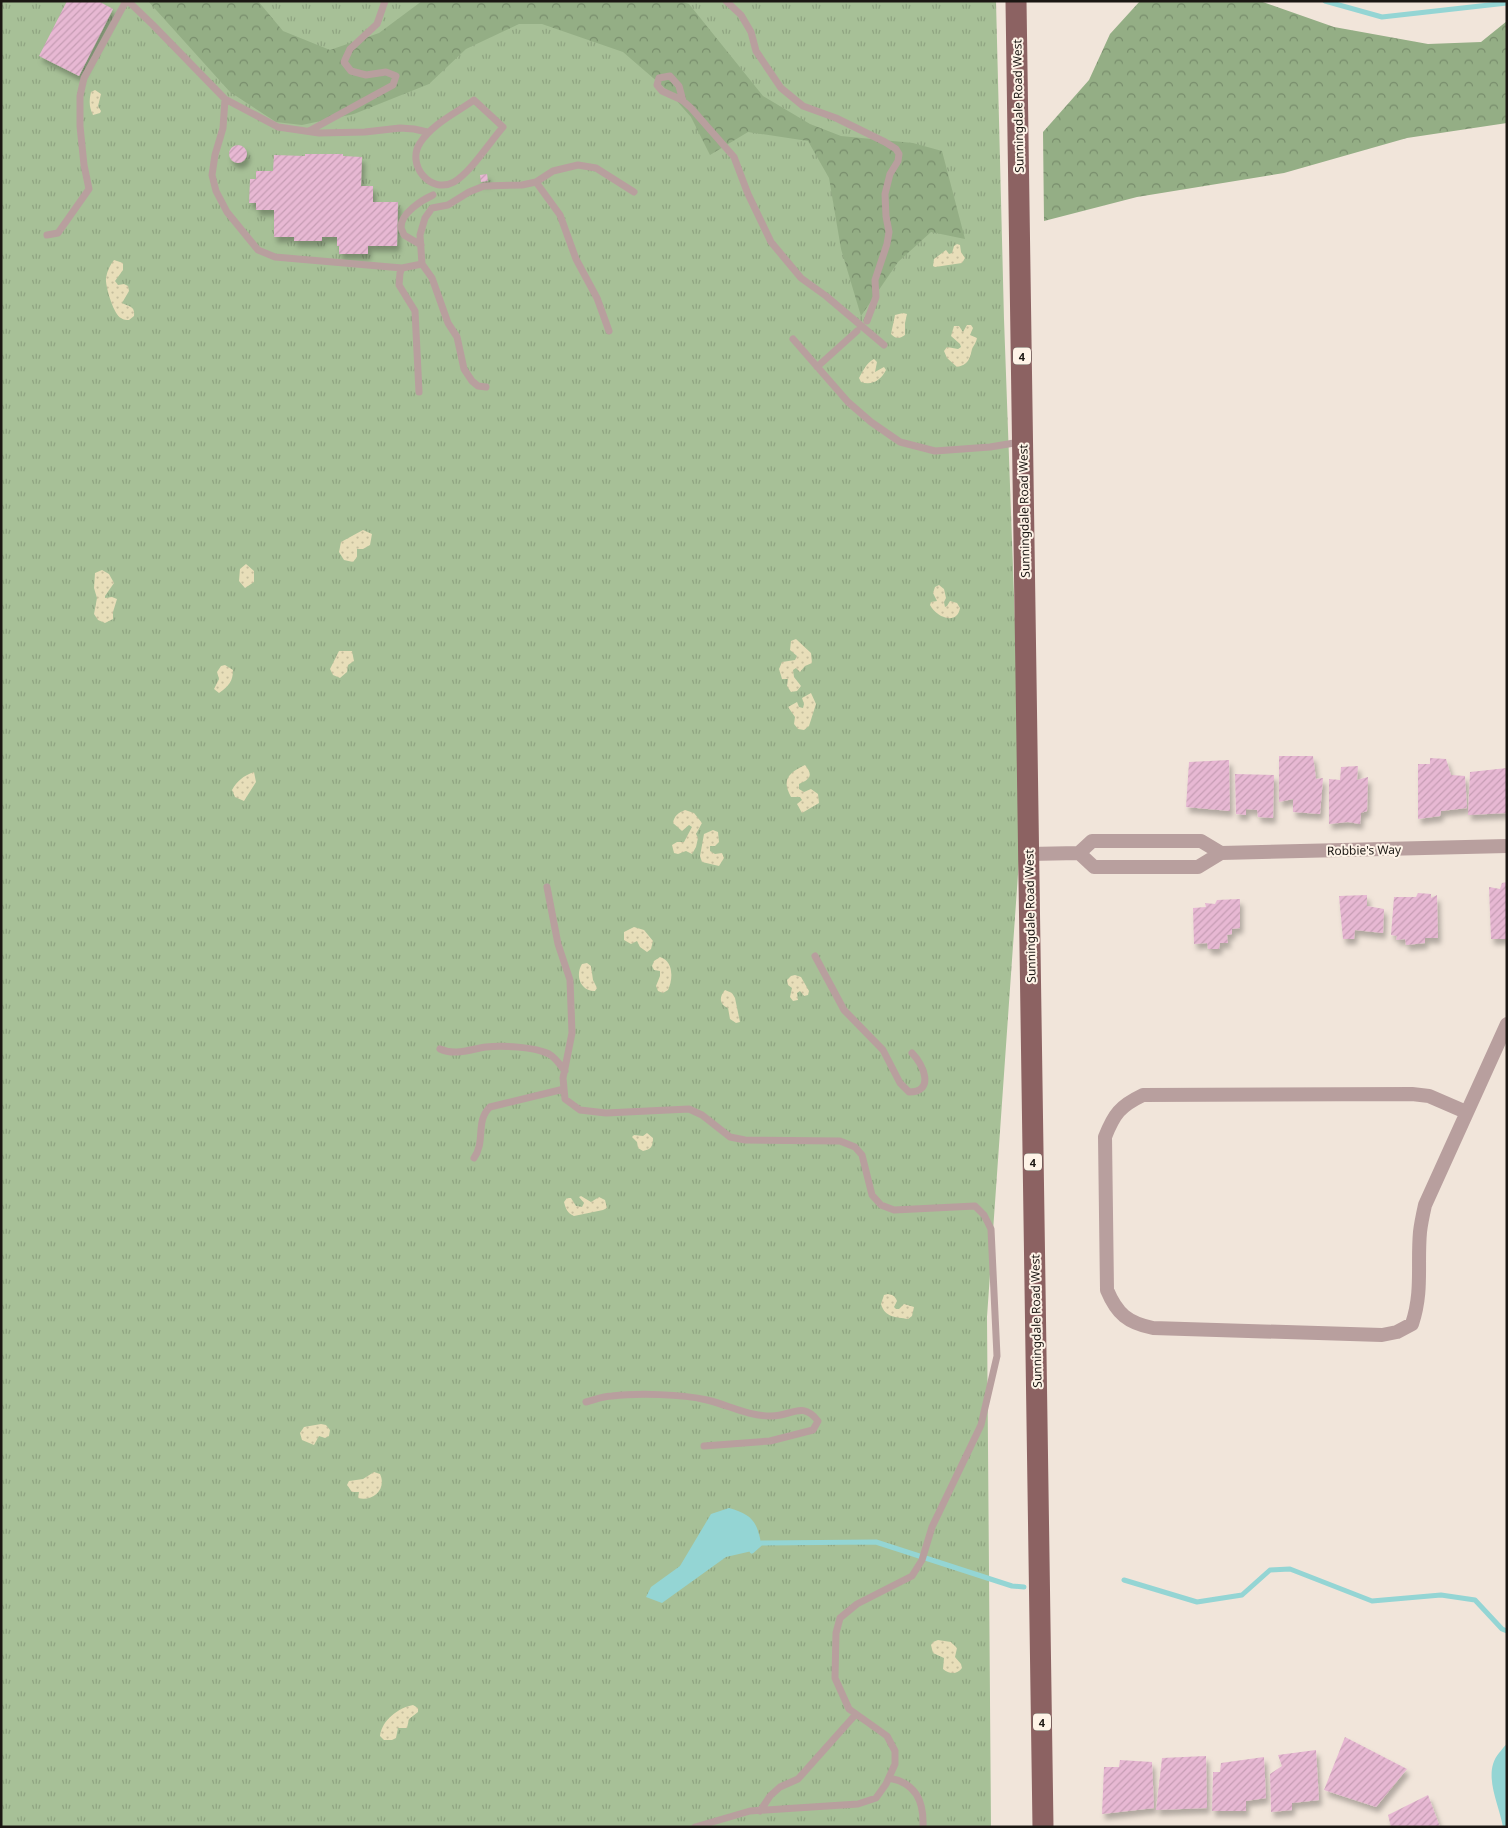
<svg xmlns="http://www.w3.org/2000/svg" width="1508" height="1828" font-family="'Noto Sans',sans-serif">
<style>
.grass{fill:url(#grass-tufts)}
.forest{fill:url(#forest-crowns)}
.sand{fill:url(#sand-dots)}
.water{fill:#94d5d4}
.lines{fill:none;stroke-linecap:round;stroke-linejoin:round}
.stream{stroke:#94d5d4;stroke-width:5}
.building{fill:url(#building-hatch);filter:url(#shadow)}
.lane{stroke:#b89f9e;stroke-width:7}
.street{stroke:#b89f9e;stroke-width:14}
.primary{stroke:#8c6262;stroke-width:21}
.labels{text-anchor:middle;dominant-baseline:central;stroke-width:4;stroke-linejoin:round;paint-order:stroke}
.shield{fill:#fef3e7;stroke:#5f5953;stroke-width:1}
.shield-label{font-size:11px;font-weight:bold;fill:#1b1713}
.street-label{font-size:12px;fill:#1b1713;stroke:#fef3e7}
</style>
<defs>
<pattern id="grass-tufts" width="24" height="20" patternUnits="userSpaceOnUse" patternTransform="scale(1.25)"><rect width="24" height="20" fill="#a7c097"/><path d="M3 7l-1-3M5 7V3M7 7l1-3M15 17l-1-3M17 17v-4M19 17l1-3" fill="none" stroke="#8fa481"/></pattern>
<pattern id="forest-crowns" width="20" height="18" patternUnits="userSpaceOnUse" patternTransform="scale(1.25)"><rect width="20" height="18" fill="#94ae85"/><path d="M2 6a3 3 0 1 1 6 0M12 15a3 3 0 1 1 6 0" fill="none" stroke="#788d6c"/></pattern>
<pattern id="sand-dots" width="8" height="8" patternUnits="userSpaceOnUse" patternTransform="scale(1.25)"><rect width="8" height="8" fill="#e8deb9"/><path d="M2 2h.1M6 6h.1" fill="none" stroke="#c6be9e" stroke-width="1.8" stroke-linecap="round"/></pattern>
<pattern id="building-hatch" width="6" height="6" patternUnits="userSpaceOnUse" patternTransform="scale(1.25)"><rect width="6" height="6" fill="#e7b8d3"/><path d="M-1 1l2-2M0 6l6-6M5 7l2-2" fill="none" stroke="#c69db4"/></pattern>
<filter id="shadow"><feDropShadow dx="3" dy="5.5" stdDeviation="2.5" flood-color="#0004"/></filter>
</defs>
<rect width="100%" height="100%" fill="#f1e5da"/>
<!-- grass -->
<path class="grass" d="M1,1H996L1004,319L1022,817L987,1317L991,1827H1Z"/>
<!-- forest -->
<path class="forest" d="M148,1H258L283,31L330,50L379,33L422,1H680L689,4L763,96L810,124L841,136L913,143L942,151L965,239L931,232L898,262L861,316L841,249L829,178L808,141L748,132L710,155L691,117L667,90L623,52L542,24H519L466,49L429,84L354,114L302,125L276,122L230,92Z
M1140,1H1260L1334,27L1428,44L1481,42L1507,21V123L1407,138L1284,173L1137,197L1044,221L1043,132L1089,80L1110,34Z"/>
<!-- sand -->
<path class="sand" d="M95,90L101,94L98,106L101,111L100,113L93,115C89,107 89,101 91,92Z
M957,244L960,245L961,252L965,258L962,263L935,267L933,266L934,259L946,250L949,254L952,253L954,246Z
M114,260L123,263V270L115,281L118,285L124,284L128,286L129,291L122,303C130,307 135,306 134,316L129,320C126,320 124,320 121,318C114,315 105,286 106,278C107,271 110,265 114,260Z
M903,313L907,314L905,323V335C899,339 896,339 891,334L895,315Z
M967,325H971L973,328L970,335L977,338C976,343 974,345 972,349C970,359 968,365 957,367L947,358L944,351L947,347L958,349L961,347L960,344L951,336L954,326H959L963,332Z
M874,359L877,362L875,372L884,367L886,370C881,380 872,386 861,382L859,378C863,371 866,363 874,359Z
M363,530L372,534L370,545L363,549H357V557L353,562L344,560L339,552L341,542Z
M246,564L254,571V582L245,588L239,581L240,569Z
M102,570L109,574L114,583L105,596V598L112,597L117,599L113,612V619L105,623L98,620L94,614L97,598L94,588L95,573Z
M939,585L944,589L946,598L944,602L945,607L947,606L950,601L957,603L960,608C957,626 936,617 930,605L931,602L937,601L933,593L935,587Z
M796,639L811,653L812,663L805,666L800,672L796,668L793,670L794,677L801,686L797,691L791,692L787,686L788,679H782L779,669L782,662L795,660L797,656L790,650L791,641Z
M339,651H352L354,661L348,665L347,672L340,678L333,675L330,669Z
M225,665L233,670C233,681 229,686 219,693L214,689L219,679L217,672L221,666Z
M811,693L816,704L809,726L804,730L798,729L794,724L795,717L788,707L797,702L799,707L803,708L804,704L802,698Z
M805,765C813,775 811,779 799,784V789L804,792L811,789L818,794L819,803L802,813L797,804L802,800L800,797H791C781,779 789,773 805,765Z
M254,772L256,782L244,801L235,797L232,790C237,781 243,776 254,772Z
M685,810L694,813L702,823L696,834L698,838L696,847L692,854L686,851L678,854L674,853L672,845L677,842H684L692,827L689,825L682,831L673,823C674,816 678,813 685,810Z
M713,830L718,832L719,842L715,846H710V851L715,854L722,853L724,858L719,866L702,862L700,856L704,834Z
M634,927L644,930L653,941L651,949L647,952L640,947L637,941L631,944L624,940V932Z
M660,957C674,961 673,980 668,990L663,993L658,991L656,986L660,976V971L654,970L652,966L654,961Z
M587,963L591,966L593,980L597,988L595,991C580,991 575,975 582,964Z
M795,975L801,977L809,991L808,995L804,996L800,991L797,993L798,1000L793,1001L790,997L792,988L788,985L787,980L791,976Z
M725,990L732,993L735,998L740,1022L736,1023L730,1019L728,1008C719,1004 719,997 725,990Z
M647,1133L653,1138C653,1147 651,1149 643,1151L638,1148L637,1142L632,1137L634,1135L643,1136Z
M581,1196L591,1202L599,1197L605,1200L607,1208L603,1210L574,1216C567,1213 566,1209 564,1202L567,1198H571L576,1206L582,1207L584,1203L579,1197Z
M888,1294C893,1295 895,1296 897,1301L894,1307L896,1309H899L904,1304L914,1307L912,1316L908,1319C896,1317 885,1318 881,1304L884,1295Z
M321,1424L326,1425L330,1430L329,1436L325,1438L319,1436L314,1445L302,1440L300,1433L304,1427Z
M374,1472L380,1474C387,1489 373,1502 358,1498L359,1492H352L347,1485L349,1481L363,1479Z
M938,1640L951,1642L957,1648L955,1657L961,1664L962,1668C957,1675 949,1674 943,1669L944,1658L933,1653L931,1645L933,1642Z
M413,1705L418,1708V1712L409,1719L407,1728H398L396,1738L392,1740H384L380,1736C382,1720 398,1708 413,1705Z"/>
<!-- water -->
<path class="water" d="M729,1508C750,1514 757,1520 761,1543L752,1551L726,1557L662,1603L646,1597L651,1587L680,1566L711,1514Z
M1507,1744V1827H1503C1499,1804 1482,1773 1499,1753C1502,1750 1503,1747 1507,1744Z"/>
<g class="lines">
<!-- stream -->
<path class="stream" d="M1325,1L1382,17L1507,3
M752,1551L761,1543L876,1542L1012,1586L1024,1587
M1124,1580L1197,1602L1242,1595L1270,1570L1290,1569L1372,1601L1441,1595L1475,1600L1502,1629L1507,1631"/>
</g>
<!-- building -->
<path class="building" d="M67,1H98L113,9L79,76L39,56Z
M229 154a9 9 0 1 1 18 0a9 9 0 1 1-18 0Z
M305,154H343V156L362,157L361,186H373V202H398L397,246H368V254H339V246H337V237H322V241H294V237H274V210H256V203H249L250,179H256V171H273L274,155L305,156Z
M487,174L488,181L481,182L480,175Z
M1279,756H1313L1316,779L1323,778L1320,814L1293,812V799L1279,802Z
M1430,758L1446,759L1451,775L1465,776L1467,808L1441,811L1440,816L1418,819V764H1430Z
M1229,760L1230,811L1186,807L1189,762Z
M1358,766L1357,780L1368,777L1367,811L1361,813L1360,824L1348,822L1329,824V779L1340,780L1341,767Z
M1507,768V813L1468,815L1470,772Z
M1235,774L1274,775L1273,818L1258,817L1257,810L1246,809V815L1236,814Z
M1507,882V939H1491L1489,887L1500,889L1502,883Z
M1418,893L1431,894V898L1437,895L1438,938H1425V943L1406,945L1405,939L1396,940L1397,936L1391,935L1394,897H1416Z
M1367,895V906L1384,909L1383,933L1355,930L1354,939H1343L1339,896Z
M1240,899V928L1232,929V934L1227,935L1228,943H1220L1219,949H1208L1207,943L1194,944L1193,908L1206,907L1205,903L1215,904L1217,900Z
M1345,1737L1407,1769L1376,1807L1324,1790Z
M1316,1750L1319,1800L1292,1803V1810L1271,1812L1270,1774L1282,1766L1278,1755Z
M1206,1756L1207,1808L1156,1810L1162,1758Z
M1264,1757L1266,1798L1246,1801V1811H1212L1213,1772H1220L1221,1763Z
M1120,1760L1152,1762L1154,1808L1102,1814L1104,1767H1119Z
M1428,1795L1440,1827H1391L1388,1815Z"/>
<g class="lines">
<!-- lane -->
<path class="lane" d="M128,1L153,25L225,99L278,127L319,133L365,132L400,128L414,129L427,132
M726,1L741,15L751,32L756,51L781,88L803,106L836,118L885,142L896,149L899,154L898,161L890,174L885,194L886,216L889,232L887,244L875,280L876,297L867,321
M225,99L223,128L215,155L212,175L216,191L227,212L258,250L275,257L402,268
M474,100L503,127C490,142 470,173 454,182C430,195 406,164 420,143C432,124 456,113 474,100Z
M683,101L679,86L670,76L659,78L657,85L662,91L682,100L691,108L734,157L748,194L771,242L801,278L826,296L884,345
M309,131L393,85L396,76L386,72L366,75L351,71L344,62L350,49L377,24L385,1
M536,182L560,215L576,259L597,298L609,331
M47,235L58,233L89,189L84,165L80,126V96L84,78L126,1
M421,245L404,235C403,232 401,229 401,227C401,213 422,200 433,195
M793,339L848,402L871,422L900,442L935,451L990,447L1020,442
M817,367L857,331
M486,387L478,386L472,381L464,369L457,337L448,323L432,278L422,264L420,235L425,218L432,208L448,205L469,192L484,186L522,185L536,182L553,171L578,165L596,168L634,192
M419,392L415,311L399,285L400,273L402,268L422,264
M547,887L558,944L570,980L572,1033L563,1078L565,1099L580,1110L606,1113L689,1109L702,1115L730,1137L745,1140L840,1141L855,1147L862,1155L872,1195L881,1205L894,1210L975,1206L984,1215L991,1229L997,1356L981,1425L932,1527L922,1560L912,1576L857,1604L840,1618L836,1633L835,1678L849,1709L887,1736L895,1751V1764L886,1784L876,1798L858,1804L750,1811L695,1827
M815,956L844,1010L883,1050L900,1083L909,1092C935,1092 924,1065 912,1053
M440,1049C455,1056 471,1049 486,1047C502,1045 535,1047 549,1054C556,1058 560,1065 565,1071
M474,1158C486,1141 475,1121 490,1107L564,1089
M586,1402C594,1400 603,1396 612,1396C637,1393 682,1394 707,1400C728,1405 748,1416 770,1416C791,1417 802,1400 818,1421L813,1430L770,1441L704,1446
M889,1778C916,1783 924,1801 923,1827
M760,1811L770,1796L780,1787L798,1779L856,1714"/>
<!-- street -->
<path class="street" d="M1079,853L1092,841H1201L1221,853
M1029,854L1079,853L1094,867H1198L1221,853L1507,846
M1466,1112L1429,1096L1412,1094L1143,1095C1120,1106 1114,1114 1105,1137L1107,1290C1117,1314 1128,1323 1153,1328L1382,1335L1397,1332L1412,1324C1423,1291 1417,1265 1420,1232C1421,1223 1423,1214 1425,1205L1507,1024"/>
<!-- primary -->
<path class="primary" d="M1016,1L1043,1827"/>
</g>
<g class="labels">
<!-- shield labels -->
<g class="shield">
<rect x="1013" y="347.5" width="18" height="17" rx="4"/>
<rect x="1024" y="1153.5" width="18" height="17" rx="4"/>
<rect x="1033" y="1713.5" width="18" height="17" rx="4"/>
</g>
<g class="shield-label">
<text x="1022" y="356">4</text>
<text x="1033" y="1162">4</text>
<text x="1042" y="1722">4</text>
</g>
<!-- street labels -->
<g class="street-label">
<text transform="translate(1018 106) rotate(-91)">Sunningdale Road West</text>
<text transform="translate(1024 511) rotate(-91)">Sunningdale Road West</text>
<text transform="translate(1364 850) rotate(-1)">Robbie's Way</text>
<text transform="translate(1030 916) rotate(-91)">Sunningdale Road West</text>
<text transform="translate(1036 1321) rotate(-91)">Sunningdale Road West</text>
</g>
</g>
<!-- border -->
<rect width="1508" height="1828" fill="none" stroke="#1b1713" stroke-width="5"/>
</svg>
